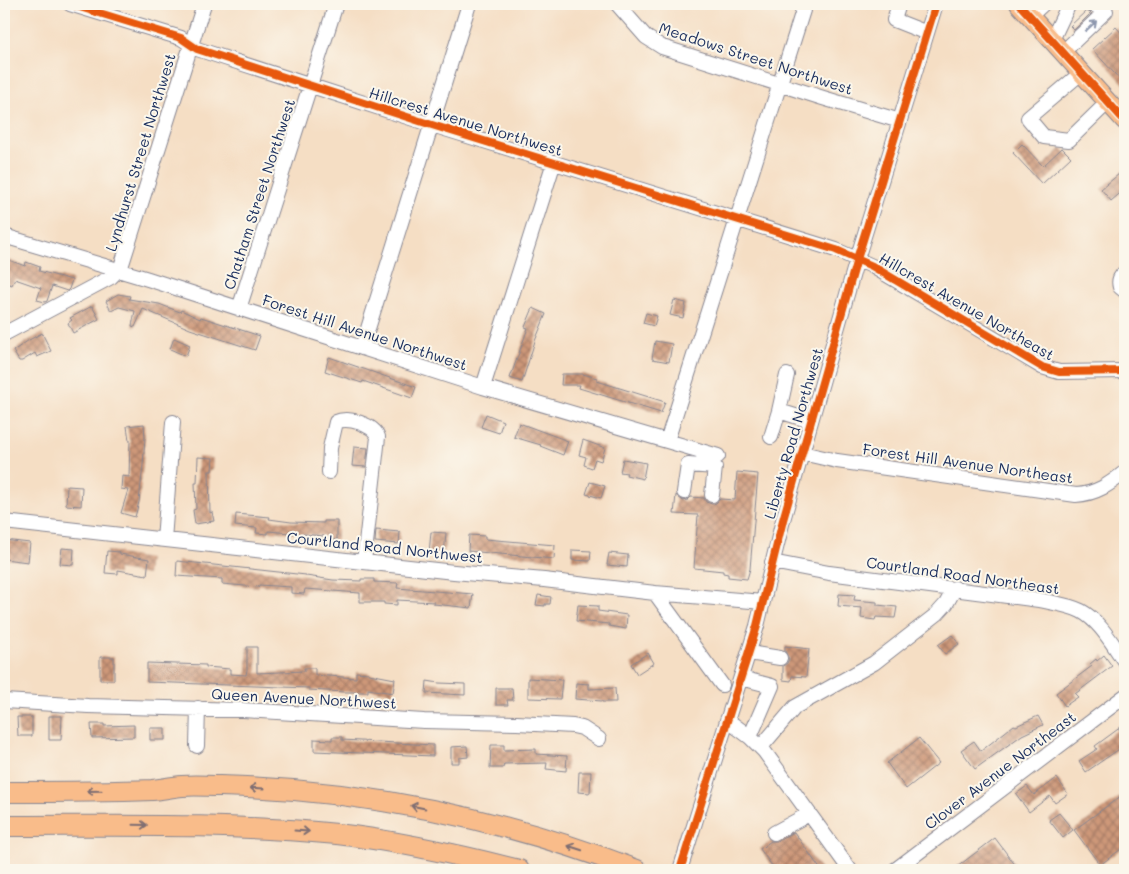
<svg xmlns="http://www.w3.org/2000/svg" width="1129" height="874" font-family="Mali,sans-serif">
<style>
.building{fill:url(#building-cross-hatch)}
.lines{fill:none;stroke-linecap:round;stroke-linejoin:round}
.minor-casing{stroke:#888691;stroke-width:16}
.major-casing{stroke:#888691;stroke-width:20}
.highway-casing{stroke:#888691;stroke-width:22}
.minor{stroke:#fff;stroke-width:14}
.major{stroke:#f9bc8a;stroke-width:18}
.highway{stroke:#f9bc8a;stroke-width:20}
.cycleway-casing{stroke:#fbf7ec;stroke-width:11}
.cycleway{stroke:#e8590c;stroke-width:8}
.oneway{stroke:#8d97ae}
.oneway2{stroke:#7f6e72}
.labels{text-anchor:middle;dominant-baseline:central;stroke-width:4;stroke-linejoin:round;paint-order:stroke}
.street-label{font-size:15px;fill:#1b2f5e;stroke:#fbf7ec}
</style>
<defs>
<pattern id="building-cross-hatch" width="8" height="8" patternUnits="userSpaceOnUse" patternTransform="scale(1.25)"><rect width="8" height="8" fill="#ce9879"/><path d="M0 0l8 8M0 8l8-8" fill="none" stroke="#a67c66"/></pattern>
</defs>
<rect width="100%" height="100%" fill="#fbf7ec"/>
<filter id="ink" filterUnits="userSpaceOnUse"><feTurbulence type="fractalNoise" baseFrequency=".02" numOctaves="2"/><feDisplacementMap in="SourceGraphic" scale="10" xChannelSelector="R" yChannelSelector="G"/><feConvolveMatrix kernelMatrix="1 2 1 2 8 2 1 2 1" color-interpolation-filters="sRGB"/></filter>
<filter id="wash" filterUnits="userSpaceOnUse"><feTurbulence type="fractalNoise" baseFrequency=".0096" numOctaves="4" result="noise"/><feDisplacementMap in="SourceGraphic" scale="20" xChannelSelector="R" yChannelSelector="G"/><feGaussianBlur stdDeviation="1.12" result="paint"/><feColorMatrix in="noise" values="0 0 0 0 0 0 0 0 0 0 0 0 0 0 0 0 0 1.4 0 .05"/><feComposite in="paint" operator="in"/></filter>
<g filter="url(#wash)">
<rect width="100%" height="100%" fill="#f5dec4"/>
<g id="blocks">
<!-- building -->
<path class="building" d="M1086,11L1091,13L1074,30L1070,26Z
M1116,27L1125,37V85L1092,49Z
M1022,144L1043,166L1062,148L1071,157L1042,184L1013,153Z
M1125,169V189L1111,201L1101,189Z
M6,259L25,266L26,262L40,267L39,271L72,280L69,289L67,291L52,286L47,301L45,302L37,300L41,288L15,279L12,285L4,282V265Z
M118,294L130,296L129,299L159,304L180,312L181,310L200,319L201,317L260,336L255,350L190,329L143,309L135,327L132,326L135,311L119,307L111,311L106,301Z
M674,300L686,303L683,318L670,315Z
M92,306L99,319L73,333L68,323L72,320L70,318Z
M533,308L546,314L535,341L522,382L510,378L528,328L525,327Z
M646,313L657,316L654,326L643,323Z
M42,333L51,351L37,357L35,353L22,361H19L13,351L29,340Z
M174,338L190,345L186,356L170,349Z
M655,341L672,344L669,362L652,359Z
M329,357L416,387L412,398L363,381L362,383L325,371Z
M562,374H583L597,378V381L665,402L661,413L579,388L580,385H561Z
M486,414L503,421L499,433L481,427Z
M519,423L568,441L563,455L540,446L541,445L514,437Z
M144,424L145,438L143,465L139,502L135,517L121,513L128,490L121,489L122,476L129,477L130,440H129L127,426Z
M583,440L605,448L601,461L595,459L592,468L584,465L586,457L579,455Z
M354,447L368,448L366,467L352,466Z
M198,457L213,458L212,471H209L210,513L212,512L214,521L195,524L193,510L196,509L195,483H197Z
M623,459L646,463L643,479L626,475L627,473L620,472Z
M737,472L758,474L750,569L747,579L728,577V574L723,573V571L694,568L698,515L674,514L676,495L683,501L688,500L691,497L704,498L706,502L712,504L716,503L720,499L735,500Z
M590,482L605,486L601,498L586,494Z
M67,486L82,487L81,506L66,505Z
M236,514L270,517L269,519L291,522L324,523V521H337V540H325L324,536L268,531V534L256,533L257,528L235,526Z
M376,530L400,532L399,544L375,542Z
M431,532L446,533L444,555L429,553Z
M469,535L485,536V539L555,545L554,559L468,551Z
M4,540L30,543L28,562L4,559Z
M62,548L74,549L73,565L60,564Z
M572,550L591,551L590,561L572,560Z
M107,551L120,552V554L149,559L147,575L118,570V574L105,573Z
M609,553L628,555L627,567L607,565Z
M177,561L306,575V576L333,580L361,581V579H374V582L398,583L397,588L473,594L471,608L434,604V602L397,600V605L384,604V602H360V593L305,589L304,594L291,593V587L259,585V587L245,586L222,584V579L176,576Z
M839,594L855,595L854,600L877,602V605L897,607L895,618L876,617L875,620L861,618L862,608L838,606Z
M538,595L551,597L550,604H545V606L536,605Z
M578,605L598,606V611L627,615L626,629L609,626V624L576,621Z
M952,635L959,644L945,654L938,645Z
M785,646L809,649L806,677L792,676L791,681L783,680V666L787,663L789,659L785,651Z
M247,647H257V673L305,671L304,668H315V675L356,678V672L369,673V674L395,679L393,693L368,689V692H345L309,690V688L147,682V663L206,665V667L230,669V674L246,675L247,670Z
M648,653L654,663L637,674L631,664Z
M1104,655L1112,666L1075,694L1078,697L1065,706L1056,693L1092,666L1090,664L1096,659L1097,661Z
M100,657H114V680H100Z
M528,678L562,680L560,699L528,698Z
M427,681L439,683L465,684V695L426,693Z
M576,683L589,684V689L615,688L616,702H602V701L575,699Z
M496,688H512L513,700H507L508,705H496Z
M49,716H62L61,740H49Z
M1038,716L1043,725L1022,735L975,769L961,750L974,741L981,751L1014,725L1016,726Z
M17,717H32V736H18Z
M91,724H104V726L134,725V737L92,738Z
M1125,724V745L1086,772L1079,761L1097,749L1095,746Z
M150,728H165V740H150Z
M332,737H342V740L433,745V756L314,751V739L332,740Z
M919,738L939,763L906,789L887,763Z
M491,745H504V750L536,749V754L567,756L566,771L546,769L547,763L504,764L503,768H490Z
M467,746L468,757L459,758V763H451V747Z
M579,772H591L590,793L578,792Z
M1057,778L1068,794L1055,803L1050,796L1029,812L1016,794L1027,786L1034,795Z
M1125,793V846L1100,865L1074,830Z
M1059,813L1073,830L1063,838L1049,820Z
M794,832L821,870H775L760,849L771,841H778Z
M995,838L1019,870H953Z"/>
</g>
</g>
<g filter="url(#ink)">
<use href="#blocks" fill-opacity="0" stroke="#888691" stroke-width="1"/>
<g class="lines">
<defs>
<path id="minor" d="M70,4L181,38L197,49L432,125L836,250L872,266L1042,367L1059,372L1125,371
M617,4L646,37L662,47L823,98L900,121
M899,4L894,20L927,33
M1030,16L1043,4
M1052,40L1069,4
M1063,52L1106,11L1092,4
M1081,73L1028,118L1044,137L1069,140L1108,102
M4,236L148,279L483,387L718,456
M1125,272C1120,277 1118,280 1120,287L1125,291
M239,309L336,4
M4,334L111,277L121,267L204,4
M362,348L469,4
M787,375L779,411L811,421
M483,387L554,162
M771,437L779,411
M667,441L805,4
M802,453L837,461L1076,495C1096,494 1110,484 1125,472
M702,466L715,467L712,495
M329,472L330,448L336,422C348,416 374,425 378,437L364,561
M684,492L688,465L702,466L704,452
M4,522L454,572L544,580L655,593L763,602
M164,540L173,422
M772,562L829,573L1039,600C1053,603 1069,605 1081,611C1100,621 1113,645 1125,662
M655,593L722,685
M749,653L780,658
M741,678L772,686L750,737
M4,701L88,706L243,710L424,721L517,723L573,726L582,728L599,739
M727,720L750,737L764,751L850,870
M197,746L198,708
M761,747L795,707L874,663L937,614L946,604L955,588
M774,833L809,814
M680,870L757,626L783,520L857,259L936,4
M895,870L1125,696"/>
<path id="major" d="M1019,4L1125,121"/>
<path id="highway" d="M4,792C53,792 102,792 152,790C162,789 172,787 182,786C194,785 207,786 220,786C362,789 505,819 637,870
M4,826C115,826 226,823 337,834C399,841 460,855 519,870"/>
</defs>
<!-- minor casing -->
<use href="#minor" class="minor-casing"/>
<!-- major casing -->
<use href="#major" class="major-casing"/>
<!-- highway casing -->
<use href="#highway" class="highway-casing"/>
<!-- minor -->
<use href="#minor" class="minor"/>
<!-- major -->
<use href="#major" class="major"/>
<!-- highway -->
<use href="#highway" class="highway"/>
<defs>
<path id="cycleway" d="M70,4L181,38L197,49L432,125L836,250L872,266L1042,367L1059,372L1125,371
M1019,4L1125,121
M680,870L757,626L783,520L857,259L936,4"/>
</defs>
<!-- cycleway casing -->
<use href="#cycleway" class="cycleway-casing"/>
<!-- cycleway -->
<use href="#cycleway" class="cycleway"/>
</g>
<!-- one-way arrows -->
<defs><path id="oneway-shaft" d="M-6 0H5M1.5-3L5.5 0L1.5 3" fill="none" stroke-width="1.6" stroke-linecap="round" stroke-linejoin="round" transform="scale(1.25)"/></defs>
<use class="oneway" href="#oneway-shaft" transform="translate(1091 26) rotate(-43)"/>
<g class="oneway2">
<use href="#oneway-shaft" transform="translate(257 788) rotate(-177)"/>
<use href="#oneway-shaft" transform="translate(94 791) rotate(179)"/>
<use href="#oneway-shaft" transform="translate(418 807) rotate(-169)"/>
<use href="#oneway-shaft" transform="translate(140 825) rotate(1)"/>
<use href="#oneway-shaft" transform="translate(302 831) rotate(4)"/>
<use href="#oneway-shaft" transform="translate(575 848) rotate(-162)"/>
</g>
</g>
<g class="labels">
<!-- street labels -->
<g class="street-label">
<text transform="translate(756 58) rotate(18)">Meadows Street Northwest</text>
<text transform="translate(466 121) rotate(17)">Hillcrest Avenue Northwest</text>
<text transform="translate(140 152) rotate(-73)">Lyndhurst Street Northwest</text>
<text transform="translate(259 194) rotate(-72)">Chatham Street Northwest</text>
<text transform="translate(967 306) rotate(30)">Hillcrest Avenue Northeast</text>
<text transform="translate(365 332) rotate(18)">Forest Hill Avenue Northwest</text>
<text transform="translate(793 433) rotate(-74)">Liberty Road Northwest</text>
<text transform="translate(968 463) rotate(8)">Forest Hill Avenue Northeast</text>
<text transform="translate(385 547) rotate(6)">Courtland Road Northwest</text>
<text transform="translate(963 575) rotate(8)">Courtland Road Northeast</text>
<text transform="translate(304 698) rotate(3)">Queen Avenue Northwest</text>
<text transform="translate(1000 770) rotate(-37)">Clover Avenue Northeast</text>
</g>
</g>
<!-- margin -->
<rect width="1129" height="874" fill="none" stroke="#fbf7ec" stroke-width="20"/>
</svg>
